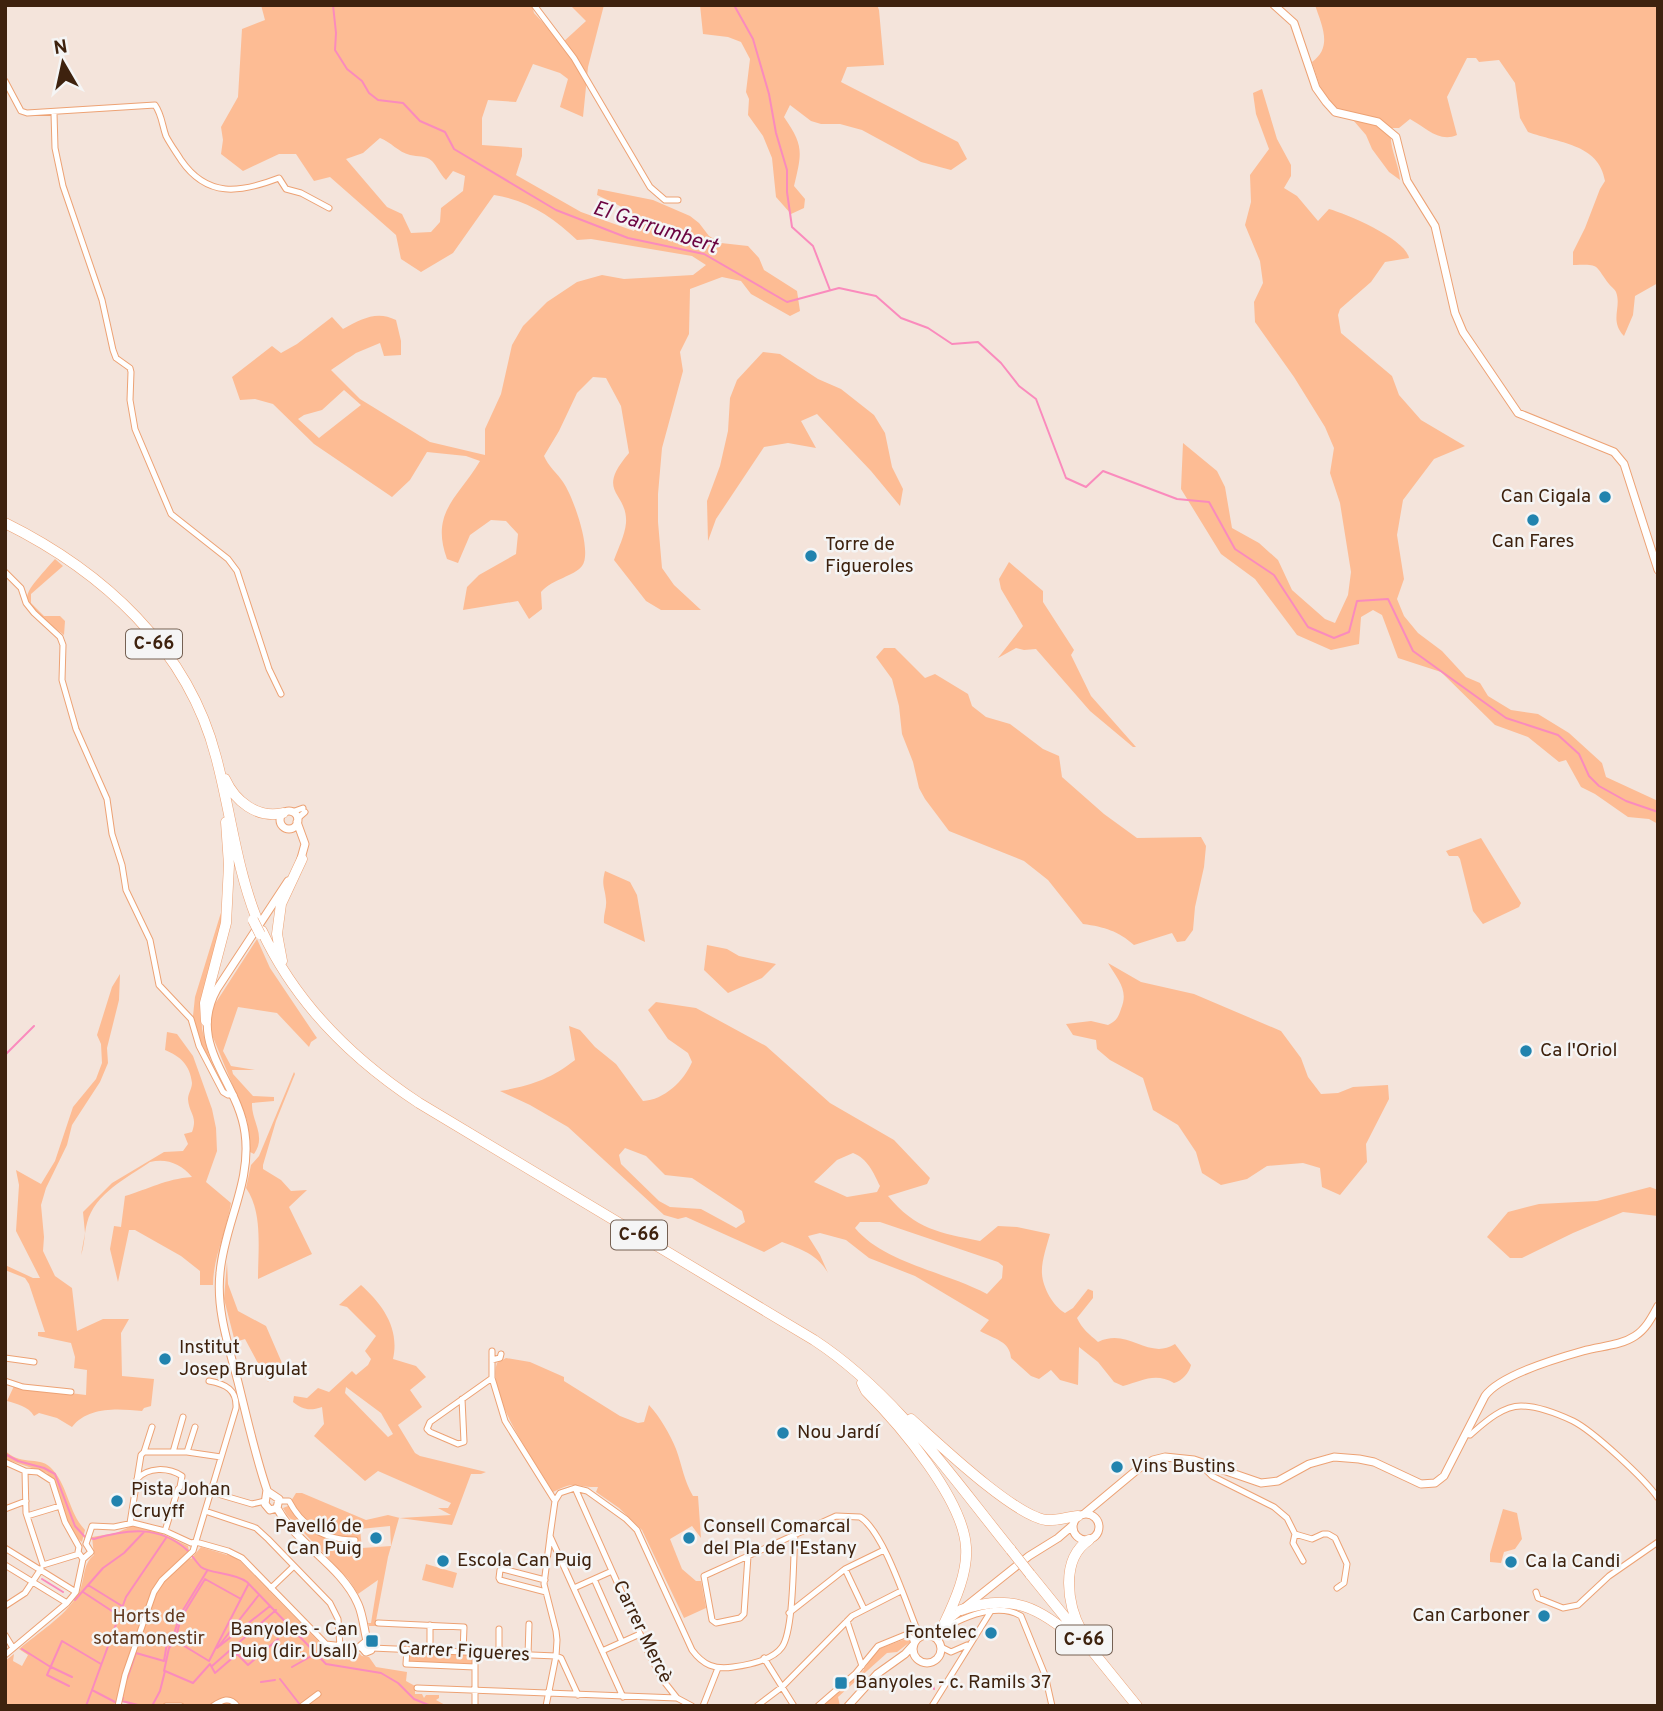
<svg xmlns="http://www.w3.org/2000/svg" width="1663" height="1711" font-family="Overpass,sans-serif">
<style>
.green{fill:#fdbc94;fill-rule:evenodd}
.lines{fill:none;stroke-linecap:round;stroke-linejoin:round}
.stream{stroke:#fa8bbd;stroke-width:2}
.minor-casing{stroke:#eda274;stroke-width:7}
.tertiary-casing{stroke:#eda274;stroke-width:9}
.trunk-casing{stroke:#eda274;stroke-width:11}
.minor{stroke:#fff;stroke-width:5}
.tertiary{stroke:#fff;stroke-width:7}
.trunk{stroke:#fff;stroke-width:10}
.trunk-bridge-casing{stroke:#eda274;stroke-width:11;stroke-linecap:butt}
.trunk-bridge{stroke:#fff;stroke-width:10}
.poi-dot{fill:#2183ae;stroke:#f5f5f5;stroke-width:2.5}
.labels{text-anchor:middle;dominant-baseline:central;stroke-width:5;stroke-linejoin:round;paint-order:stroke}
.shield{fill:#f5f5f5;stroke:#756153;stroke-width:2}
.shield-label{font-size:18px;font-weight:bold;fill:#3e220e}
.poi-label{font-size:19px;fill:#3e220e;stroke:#f5f5f5;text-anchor:start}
.park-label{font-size:19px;fill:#62391e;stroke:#f5f5f5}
.street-label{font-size:19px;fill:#3e220e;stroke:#f5f5f5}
.water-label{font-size:21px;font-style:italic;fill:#6b0441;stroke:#f5f5f5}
</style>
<rect width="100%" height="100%" fill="#f4e4db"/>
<!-- green -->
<path class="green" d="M261,5H532L534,13L562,43L586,21L570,5H604L588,67L583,117L560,107L568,79L560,73L533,64L516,102L488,100L482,118V145L522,148V156L516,175L581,212L634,231L637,220L620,206L597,195L598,189L653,200L690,216L699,223L709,236L721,243L748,246L759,258L764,270L797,291L800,311L790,316L751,294L741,281L722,277L690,289L689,334L680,352L683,371L662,448L658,494V522L662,568L674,585L701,610H661L646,601L614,560C618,549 625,535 626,523C628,491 594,494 629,453L621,406L606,378L593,377L577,393L559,431L544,456C548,466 557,473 563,482C573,496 593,552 582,566C573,577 554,578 541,592L542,609L529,619L518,601L463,610L467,587L479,575L516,554L518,534L506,521L491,520L470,535L458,563L447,559C430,512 458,498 480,461L466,456L427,452L410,480L392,497L314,444L273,404L255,399L240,400L232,377L272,346L281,353L297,344L332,317L343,329C361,319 377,310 396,320L401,341V355L384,356L380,343L356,353L331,370L360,399L430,442L485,455V429L501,394L512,345L523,326L547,302L577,282L602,275L624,279L693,275L706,265L692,256L591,239L577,240C553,217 527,200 494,195L453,253L421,272L401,259L396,235L330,177L314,181L296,154H279L243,171L221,154L223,140L221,127L238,97L242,29L265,20ZM380,138C391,142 398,152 410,155C418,157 425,155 432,161C437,166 440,174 446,180L453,171L465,176L463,191L441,208L440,222L431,232L411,233L402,214L387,207L346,159L363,153ZM344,390L361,405L319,438L298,419L304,415L322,410Z
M700,5H877L879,10L884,65L847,67L841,82L958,142L967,159L951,170L921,162L862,130L840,124H821L811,121L790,105L784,117C804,146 802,152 794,186L805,199L804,208L791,214L776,197L772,158L763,136L748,115L749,99L746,92L750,59L741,42L728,37L703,34Z
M1315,5H1658V283L1635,296L1633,315L1624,336C1609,320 1622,308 1616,292C1615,289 1611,287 1609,284C1594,264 1600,264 1573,265V252L1585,228L1600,189L1605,181C1599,143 1557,143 1528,132L1520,118L1515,83L1499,60L1479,62L1476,58H1467L1447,97L1457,135C1439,143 1425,127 1410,119L1399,128H1392C1387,145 1399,162 1400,180L1389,172L1372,149L1366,135L1347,113L1333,106L1321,89L1312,62C1333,47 1322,26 1315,5Z
M1262,89L1277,139L1291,165V176L1284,188L1297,196L1318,221L1329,209C1347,214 1406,239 1409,258L1385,262L1371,282L1340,309L1338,315L1341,333L1392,376L1399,395L1421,420L1465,446L1434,459L1403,500L1397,535L1404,579L1397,599L1404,616L1418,633L1442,651L1466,677L1480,683L1488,696L1511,710L1538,714L1569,733L1602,763L1606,777L1658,801V824L1649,819L1628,817L1595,794L1581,787L1566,760L1559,762L1528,737L1495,725L1441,672L1398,658L1382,615L1373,610L1361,617L1359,644L1331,650L1297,635L1255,579L1221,554L1181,489L1183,443L1217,471L1225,487L1232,528L1259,543L1278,560L1292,590L1325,619L1335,623L1348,595L1351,572L1340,503L1330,473L1334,448L1325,427L1294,377L1255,322L1254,302L1263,283L1260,261L1245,225L1251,202L1250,175L1269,149L1256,114L1253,93Z
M763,352L780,354L818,379L841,389L874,415L885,433L892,467L903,489L900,506L871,471L817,414L801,421L816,448L788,443L764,447L716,519L708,541L707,501L720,466L728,431L730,398L737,380Z
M55,559L63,566L31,594V603L44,616H60L65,621L64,635C18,598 15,604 55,559Z
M1009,562L1043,591V602L1074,650L1071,655L1091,696L1136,747H1133L1090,711L1036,649L1024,650L1016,648L998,658L1023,626L1001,589L999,579Z
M884,648H895L925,678L935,674L968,694L972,706L986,717L1010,724L1043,749L1059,756L1062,777L1104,814L1137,838L1201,837L1206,846L1204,867L1195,907L1193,930L1185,941L1177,942L1172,933L1134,945C1118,931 1105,927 1083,924L1048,880L1024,861L949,831L925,799L919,788L913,762L902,734L899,706L892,679L876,657Z
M1481,838L1521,903L1519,907L1483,924L1473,911L1460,859L1458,856H1449L1446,851Z
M605,871L630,882L637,895L645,942L604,923C603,915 607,908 606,900C605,887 601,886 605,871Z
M223,906L219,935L201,1005L202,1029L209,1056L221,1082L203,1050L193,1016L195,997Z
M257,939L270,968L317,1038L311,1042L309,1047L277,1013L238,1007L223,1051L231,1066L255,1070H232L233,1074L253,1096L274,1097V1101L252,1103C251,1121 267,1136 254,1154L250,1152L247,1120L210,1030L213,1007Z
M707,945L727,949L739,956L776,964L762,978L728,993L704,970Z
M1108,963L1141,982L1194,994L1281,1031L1301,1058L1308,1077L1321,1094L1338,1093L1353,1087L1388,1085L1389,1099L1366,1144L1367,1162L1340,1195L1322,1187L1320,1168L1303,1163L1267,1166L1247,1179L1221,1185L1202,1173L1196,1152L1178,1125L1153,1110L1143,1078L1110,1060L1097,1049L1096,1040L1073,1035L1066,1024L1091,1021L1108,1025C1116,1021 1118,1018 1121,1009C1129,990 1118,980 1108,963Z
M120,974L119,1000L107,1048L108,1063L100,1082L72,1125L67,1145L46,1188L41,1205L44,1237L43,1251L55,1276L72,1288L77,1331L103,1319H129L121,1333L122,1376L154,1379L151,1406L144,1408L142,1411C118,1409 89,1406 72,1427L57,1418L39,1413L34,1416C28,1406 17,1404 7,1401L14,1386L86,1395L87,1370L74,1368L75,1357L71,1343L38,1336V1332H45L29,1284L25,1278L5,1270V1265L33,1278H40L16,1231L19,1185L16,1170L41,1184L55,1161L73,1107L96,1079L102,1063L101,1044L97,1035L112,987Z
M656,1002L696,1008L766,1046L830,1103L894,1140L930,1178L927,1184L888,1196C915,1229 940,1233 980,1241L998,1226L1017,1227L1050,1234C1047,1245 1041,1262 1042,1274C1043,1288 1053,1306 1065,1313L1073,1308L1088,1289L1093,1291V1298L1077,1318C1082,1329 1089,1334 1098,1342C1129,1327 1148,1361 1175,1344L1191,1365C1189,1373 1182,1381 1174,1383C1155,1372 1142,1381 1123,1386L1114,1382L1098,1362L1079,1347L1078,1385L1060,1380L1051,1370L1039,1379L1031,1376L1011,1358C1010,1341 994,1339 980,1331L989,1320L915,1276L869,1258L846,1240L820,1233L808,1236L820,1255L828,1273C818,1255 801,1249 782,1242L764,1252L686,1217L678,1219L664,1215L568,1127L530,1105L500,1091C530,1086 551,1079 575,1060L569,1026L580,1030L595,1047L616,1064L643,1101C664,1100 684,1081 692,1062L688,1053L668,1039L648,1010ZM625,1148L646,1156L665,1175L692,1178L742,1211L745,1222L736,1228L701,1209L670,1207L659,1201L621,1164L619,1155ZM853,1153C868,1159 873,1172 880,1186L877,1192L847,1197L814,1182L837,1160ZM860,1222H880L998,1262L1003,1266L1002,1278L987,1294C946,1272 884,1263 855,1228Z
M167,1032L177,1034L193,1056L212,1109L216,1128L217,1151L206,1182L231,1203C227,1230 213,1257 213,1285H200V1271L181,1256L135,1230H129L118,1282L110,1249L114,1226L121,1227L125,1196C149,1189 165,1179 192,1177C181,1164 167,1158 150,1162C127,1178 95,1193 87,1223C84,1234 85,1244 81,1255L85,1233L83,1212L112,1183L164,1152L183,1151L188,1144L184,1134L192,1132C198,1116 189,1114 188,1099C188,1094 192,1088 192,1083C190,1065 180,1056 165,1050Z
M294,1072L295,1074L276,1121L263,1165V1169L281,1180L291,1191L307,1190L289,1207L312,1254L258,1279C258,1250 263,1212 246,1188L251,1165L259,1156Z
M1650,1187L1658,1190V1216L1623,1212L1573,1233L1522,1258H1510L1487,1237L1508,1212L1539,1204L1597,1201Z
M227,1262L228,1284L238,1311L266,1326L285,1370L268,1382L245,1339L235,1342L224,1299Z
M361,1285C382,1304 400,1328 393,1359L416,1366L426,1377L410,1390L422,1407L398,1425L415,1453L420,1456L486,1472L481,1474H471L452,1525L399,1518L388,1557L375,1626H369L368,1623H371L378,1580L358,1594L349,1580L287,1515L283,1508L288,1506L296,1493H302L366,1520L388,1515L400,1518L451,1515L438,1508H448L451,1503L378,1471L365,1481L314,1436L324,1424L322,1407C310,1411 303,1410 293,1402L294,1396L307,1398L318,1388L329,1392L352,1371L356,1375L368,1365L371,1359L365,1351L376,1336L347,1307L339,1305ZM346,1387L381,1413L393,1434L388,1437L345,1393ZM390,1526L391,1546L362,1548L360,1529Z
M506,1358L530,1362L564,1377V1381L620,1416L638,1423L644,1422L649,1405C660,1417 670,1434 676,1449C682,1465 684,1481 693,1496H698L701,1538L692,1526L670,1539L682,1569L696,1581H701L706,1608L684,1618L642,1530L619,1508L596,1492L598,1487C576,1488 577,1479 553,1492C536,1463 486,1396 497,1363Z
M5,1450C18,1466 39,1456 50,1467C68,1484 68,1512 85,1530L82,1542C61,1527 63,1494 47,1473L5,1459Z
M1503,1509L1517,1513L1522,1539L1515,1549L1504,1552L1501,1563L1490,1562V1554Z
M132,1526L158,1532L188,1546L189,1551L186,1554L191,1559L201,1547L234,1557L241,1562L324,1647L357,1651L362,1656L369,1657L376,1667L407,1672L406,1681L415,1686V1694H422L424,1698L426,1695H439V1698L436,1700L447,1706L422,1704L419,1706H138L122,1702L115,1703L114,1706H5V1661L14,1654L13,1661L22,1666L28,1655L19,1649C38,1633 64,1617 77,1596C86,1582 81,1565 94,1555L92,1537L116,1533Z
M426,1564L457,1573L453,1588L422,1580Z
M911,1637L910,1642L897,1652L887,1653L838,1697L840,1706H823L863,1671L874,1654L881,1648Z
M410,1652L472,1655V1665L409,1663Z"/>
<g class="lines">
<!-- stream -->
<path class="stream" d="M333,5L336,33L335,50L347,69L362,81L369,93L378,100L403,103L420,121L445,132L454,149L556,210L628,238L704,254L787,302L839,288L876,296L901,318L928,328L952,344L978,342L1001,363L1019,386L1036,399L1066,478L1086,487L1103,471L1177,499L1209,502L1235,549L1274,575L1308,627L1334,638L1349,632L1357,601L1388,599L1413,651L1506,718L1558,735L1579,754L1589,776L1599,786L1626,801L1658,812
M734,5L753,39L769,94L776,133L787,170V192L792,227L813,246L830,290
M5,1055L34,1026
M5,1454L18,1461L44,1468L55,1474L75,1526L85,1537
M90,1538L94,1539C127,1529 159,1525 187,1550C192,1555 196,1562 201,1567C210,1574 234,1572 247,1582L326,1664L381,1673L398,1683L414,1699L431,1706
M42,1579L63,1592
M88,1585L122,1606
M83,1592L118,1615
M75,1600L103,1568L124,1553L144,1532
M176,1641L209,1661L248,1585
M218,1647L258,1596
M217,1648L270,1606
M22,1649L49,1666L72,1677
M212,1666L276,1610
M292,1667L315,1654
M164,1671L169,1648L175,1641L181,1618L205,1579L241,1599
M930,1677L934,1689
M127,1679L136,1653L164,1661L167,1643L172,1640L180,1615L207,1571
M280,1679L301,1706
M261,1682L275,1680
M69,1686L47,1675L62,1641L101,1664
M92,1690L126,1597L166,1538
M123,1698L122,1701L142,1706
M86,1706L92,1690L115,1702
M152,1706L160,1691L165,1671L193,1683L210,1664L215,1673L237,1654L248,1665L278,1639"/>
<defs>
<path id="minor" d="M534,5L574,58L650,187L665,200H678
M5,81L21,111L27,113L155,105C162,115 162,125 166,136C170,144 176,152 181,160C207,198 240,193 279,178L286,189L301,193L329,208
M54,113L55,148L63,186L102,300L113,350L116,358L130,368L131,372L130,400L135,429L171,514L228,559L237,571L269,669L281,694
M5,572L21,588L26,603L34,613L60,637L63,645L62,680L76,729L107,799L112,834L122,865L126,890L150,940L159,985L191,1019L199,1046L223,1092L228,1095H234
M292,812L303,808
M297,819L305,812
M492,1351V1378
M5,1358L34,1362
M492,1360L500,1358L501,1354
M5,1381L23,1387L71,1392
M462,1399L464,1442L458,1444L430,1432L427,1429L430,1422L492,1378L505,1421L555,1501
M1465,1434L1470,1435C1484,1423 1502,1406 1521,1406C1537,1406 1560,1415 1573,1421C1593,1431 1645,1479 1658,1498
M144,1452H187L221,1457
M173,1452L183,1417
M187,1452L195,1427
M5,1462L25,1471L38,1472L52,1481L65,1522L79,1547L78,1552L83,1559
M1206,1465V1470L1212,1476L1274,1507L1287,1518L1295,1534L1312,1539L1323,1534H1328L1335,1538L1347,1564L1344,1583L1337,1588
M25,1471L26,1513L43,1565
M137,1479C148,1467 168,1467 182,1476L180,1487L178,1489L165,1531
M575,1488L650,1656L662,1679L677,1698
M211,1492L252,1504L265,1501
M280,1501H289C303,1528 326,1540 355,1540
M5,1509L26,1501
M205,1511L256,1528L268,1539L330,1603L338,1619L340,1646
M27,1516L60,1506
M130,1523L141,1455L144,1452L152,1427
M1295,1534L1293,1543L1303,1561
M86,1544L92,1526L114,1527L133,1523L165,1531L191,1543L196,1542L228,1551L242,1558L326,1644L361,1648
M5,1548L76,1592
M748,1556L744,1614L740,1618L716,1623L712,1620L704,1576L836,1516L860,1517C883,1531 905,1600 916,1627L917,1640
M83,1559L91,1552L86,1544
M5,1565L67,1603
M43,1565L79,1554
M845,1569L864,1609
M594,1579L622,1642
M545,1580L503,1569L500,1570L499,1578L500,1580L546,1592
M271,1588L293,1567
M574,1588L612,1571
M1536,1592L1538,1598L1563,1608L1578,1605L1609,1576L1658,1542
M5,1606L25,1593L41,1569
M789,1613L845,1569L884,1550
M847,1621L862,1666
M378,1623L464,1627L463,1652
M948,1626C969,1615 1000,1603 1021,1616L1045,1675L1052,1706
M916,1627L926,1635
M5,1635L13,1648
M941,1647L951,1652L967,1645
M372,1648L556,1656
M407,1649L406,1664L475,1667
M430,1650V1625
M602,1651L640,1634
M499,1653V1629
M5,1655L67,1603L76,1592L83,1559
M528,1655L529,1624
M556,1656L561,1658L578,1695
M764,1658L794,1706
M417,1688L677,1698L692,1706
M623,1697L550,1536L555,1501L560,1493L575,1488L587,1491L626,1519L637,1530L692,1650C703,1665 715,1670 733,1667C748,1665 773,1660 782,1647C794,1630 793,1558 795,1535
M118,1706L125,1675L154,1592L162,1580L193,1551L236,1408C237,1390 226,1384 209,1381
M166,1706H181
M213,1706C222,1700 230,1696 237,1706
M302,1706L318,1694
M475,1706V1652
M546,1706L556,1656L557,1640L556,1631L544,1584L550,1537
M703,1706L718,1668
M757,1706L782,1687L852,1616L901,1591
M818,1706L855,1674L878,1646L905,1635L912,1638L914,1643
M932,1706L991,1611"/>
<path id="tertiary" d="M1274,5L1294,23L1316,88L1326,102L1335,112L1378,122L1396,137L1407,181L1435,226L1455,313L1463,332L1518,413L1614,452L1624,464L1658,570
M280 820a9 9 0 1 1 18 0a9 9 0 1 1-18 0Z
M297,822L305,844L300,862
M267,1491L279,1499L277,1508
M277,1508L270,1510L265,1504L267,1490C255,1455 247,1418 238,1382C229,1347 216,1310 220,1273C224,1225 252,1182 245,1133C238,1080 186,1045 217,989L288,881
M277,1508C297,1545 341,1565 358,1604C363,1615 364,1629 367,1641L372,1645L371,1650L366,1652L361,1646L367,1641
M1073 1527a13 13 0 1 1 26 0a13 13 0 1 1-26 0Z
M1084,1514L1138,1469L1153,1460L1165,1457L1194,1460L1261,1483L1278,1481L1309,1464L1334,1457L1359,1459L1374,1462L1421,1484L1435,1483L1444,1476L1485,1396C1500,1375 1558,1358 1583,1351C1600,1346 1620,1346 1635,1336C1646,1329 1652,1317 1658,1306
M913 1649a14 14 0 1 1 28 0a14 14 0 1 1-28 0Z
M930,1635L1029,1556L1058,1538L1073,1525
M848,1706L877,1674L905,1654L914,1644"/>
<path id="trunk" d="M5,523C102,571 188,648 216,757C230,809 236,866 256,917
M225,779C235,801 257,819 283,813
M262,931C296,1004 352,1059 419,1103L814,1340C895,1393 951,1476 1011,1550
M282,961L277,934L281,904L302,859
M206,1021L205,1003L226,923L229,865L226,822
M862,1383L866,1391C900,1425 963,1499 966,1547C968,1572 955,1601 944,1624
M911,1419C938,1443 1013,1515 1046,1520C1057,1521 1067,1517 1078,1516
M1030,1574L1137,1706
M961,1610C1011,1592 1041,1608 1079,1642
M1082,1632C1067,1605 1060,1559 1089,1540"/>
</defs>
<!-- minor casing -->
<use href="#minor" class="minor-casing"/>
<!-- tertiary casing -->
<use href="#tertiary" class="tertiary-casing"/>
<!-- trunk casing -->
<use href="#trunk" class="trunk-casing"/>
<!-- minor -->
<use href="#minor" class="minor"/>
<!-- tertiary -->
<use href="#tertiary" class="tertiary"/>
<!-- trunk -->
<use href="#trunk" class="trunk"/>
<defs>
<path id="trunk-bridge" d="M253,920L260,934
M1011,1550L1030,1574"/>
</defs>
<!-- trunk-bridge casing -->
<use href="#trunk-bridge" class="trunk-bridge-casing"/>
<!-- trunk-bridge -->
<use href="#trunk-bridge" class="trunk-bridge"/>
</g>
<!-- markers -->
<g class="poi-dot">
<circle cx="1605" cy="497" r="7"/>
<circle cx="1533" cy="520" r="7"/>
<circle cx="811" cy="556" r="7"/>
<circle cx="1526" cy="1051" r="7"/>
<circle cx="165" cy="1359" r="7"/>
<circle cx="783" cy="1433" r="7"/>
<circle cx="1117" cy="1467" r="7"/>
<circle cx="117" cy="1501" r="7"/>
<circle cx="376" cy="1538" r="7"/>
<circle cx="689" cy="1538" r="7"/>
<circle cx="443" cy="1561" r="7"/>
<circle cx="1511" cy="1562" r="7"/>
<circle cx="1544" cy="1616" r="7"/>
<circle cx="991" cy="1633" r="7"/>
<rect x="365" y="1634" width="14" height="14" rx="3.5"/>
<rect x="834" y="1676" width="14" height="14" rx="3.5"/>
</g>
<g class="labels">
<!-- shield labels -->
<g class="shield">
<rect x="126" y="629.5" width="56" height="29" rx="5"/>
<rect x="611" y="1220.5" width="56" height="29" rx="5"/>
<rect x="1056" y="1625.5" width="56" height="29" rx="5"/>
</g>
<g class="shield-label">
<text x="154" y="644">C-66</text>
<text x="639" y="1235">C-66</text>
<text x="1084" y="1640">C-66</text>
</g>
<!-- poi labels -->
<g class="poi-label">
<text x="1591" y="497" text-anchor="end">Can Cigala</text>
<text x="1533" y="542" text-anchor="middle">Can Fares</text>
<text x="825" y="545">Torre de<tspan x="825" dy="22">Figueroles</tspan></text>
<text x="1540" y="1051">Ca l'Oriol</text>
<text x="179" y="1348">Institut<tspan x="179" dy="22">Josep Brugulat</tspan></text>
<text x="797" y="1433">Nou Jardí</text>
<text x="1131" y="1467">Vins Bustins</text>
<text x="131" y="1490">Pista Johan<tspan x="131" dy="22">Cruyff</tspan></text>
<text x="362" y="1527" text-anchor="end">Pavelló de<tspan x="362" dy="22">Can Puig</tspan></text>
<text x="703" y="1527">Consell Comarcal<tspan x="703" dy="22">del Pla de l'Estany</tspan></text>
<text x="457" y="1561">Escola Can Puig</text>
<text x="1525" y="1562">Ca la Candi</text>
<text x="1530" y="1616" text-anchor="end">Can Carboner</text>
<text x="358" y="1630" text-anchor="end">Banyoles - Can<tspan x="358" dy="22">Puig (dir. Usall)</tspan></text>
<text x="977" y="1633" text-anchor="end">Fontelec</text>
<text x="855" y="1683">Banyoles - c. Ramils 37</text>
</g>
<!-- park labels -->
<g class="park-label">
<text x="149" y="1617">Horts de<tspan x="149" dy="22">sotamonestir</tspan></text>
</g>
<!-- street labels -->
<g class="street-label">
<text transform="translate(642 1632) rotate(64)">Carrer Mercè</text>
<text transform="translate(464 1652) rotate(3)">Carrer Figueres</text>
</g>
<!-- water labels -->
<g class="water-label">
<text transform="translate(655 228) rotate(18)">El Garrumbert</text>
</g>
</g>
<!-- border -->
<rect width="1663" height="1711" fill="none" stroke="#3e220e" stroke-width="14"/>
<!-- north arrow -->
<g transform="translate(63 63) rotate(351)" stroke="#f5f5f5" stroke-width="5" paint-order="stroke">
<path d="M0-5L12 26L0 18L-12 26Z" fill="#3e220e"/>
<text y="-10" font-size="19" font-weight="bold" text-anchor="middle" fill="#3e220e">N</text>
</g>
</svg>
